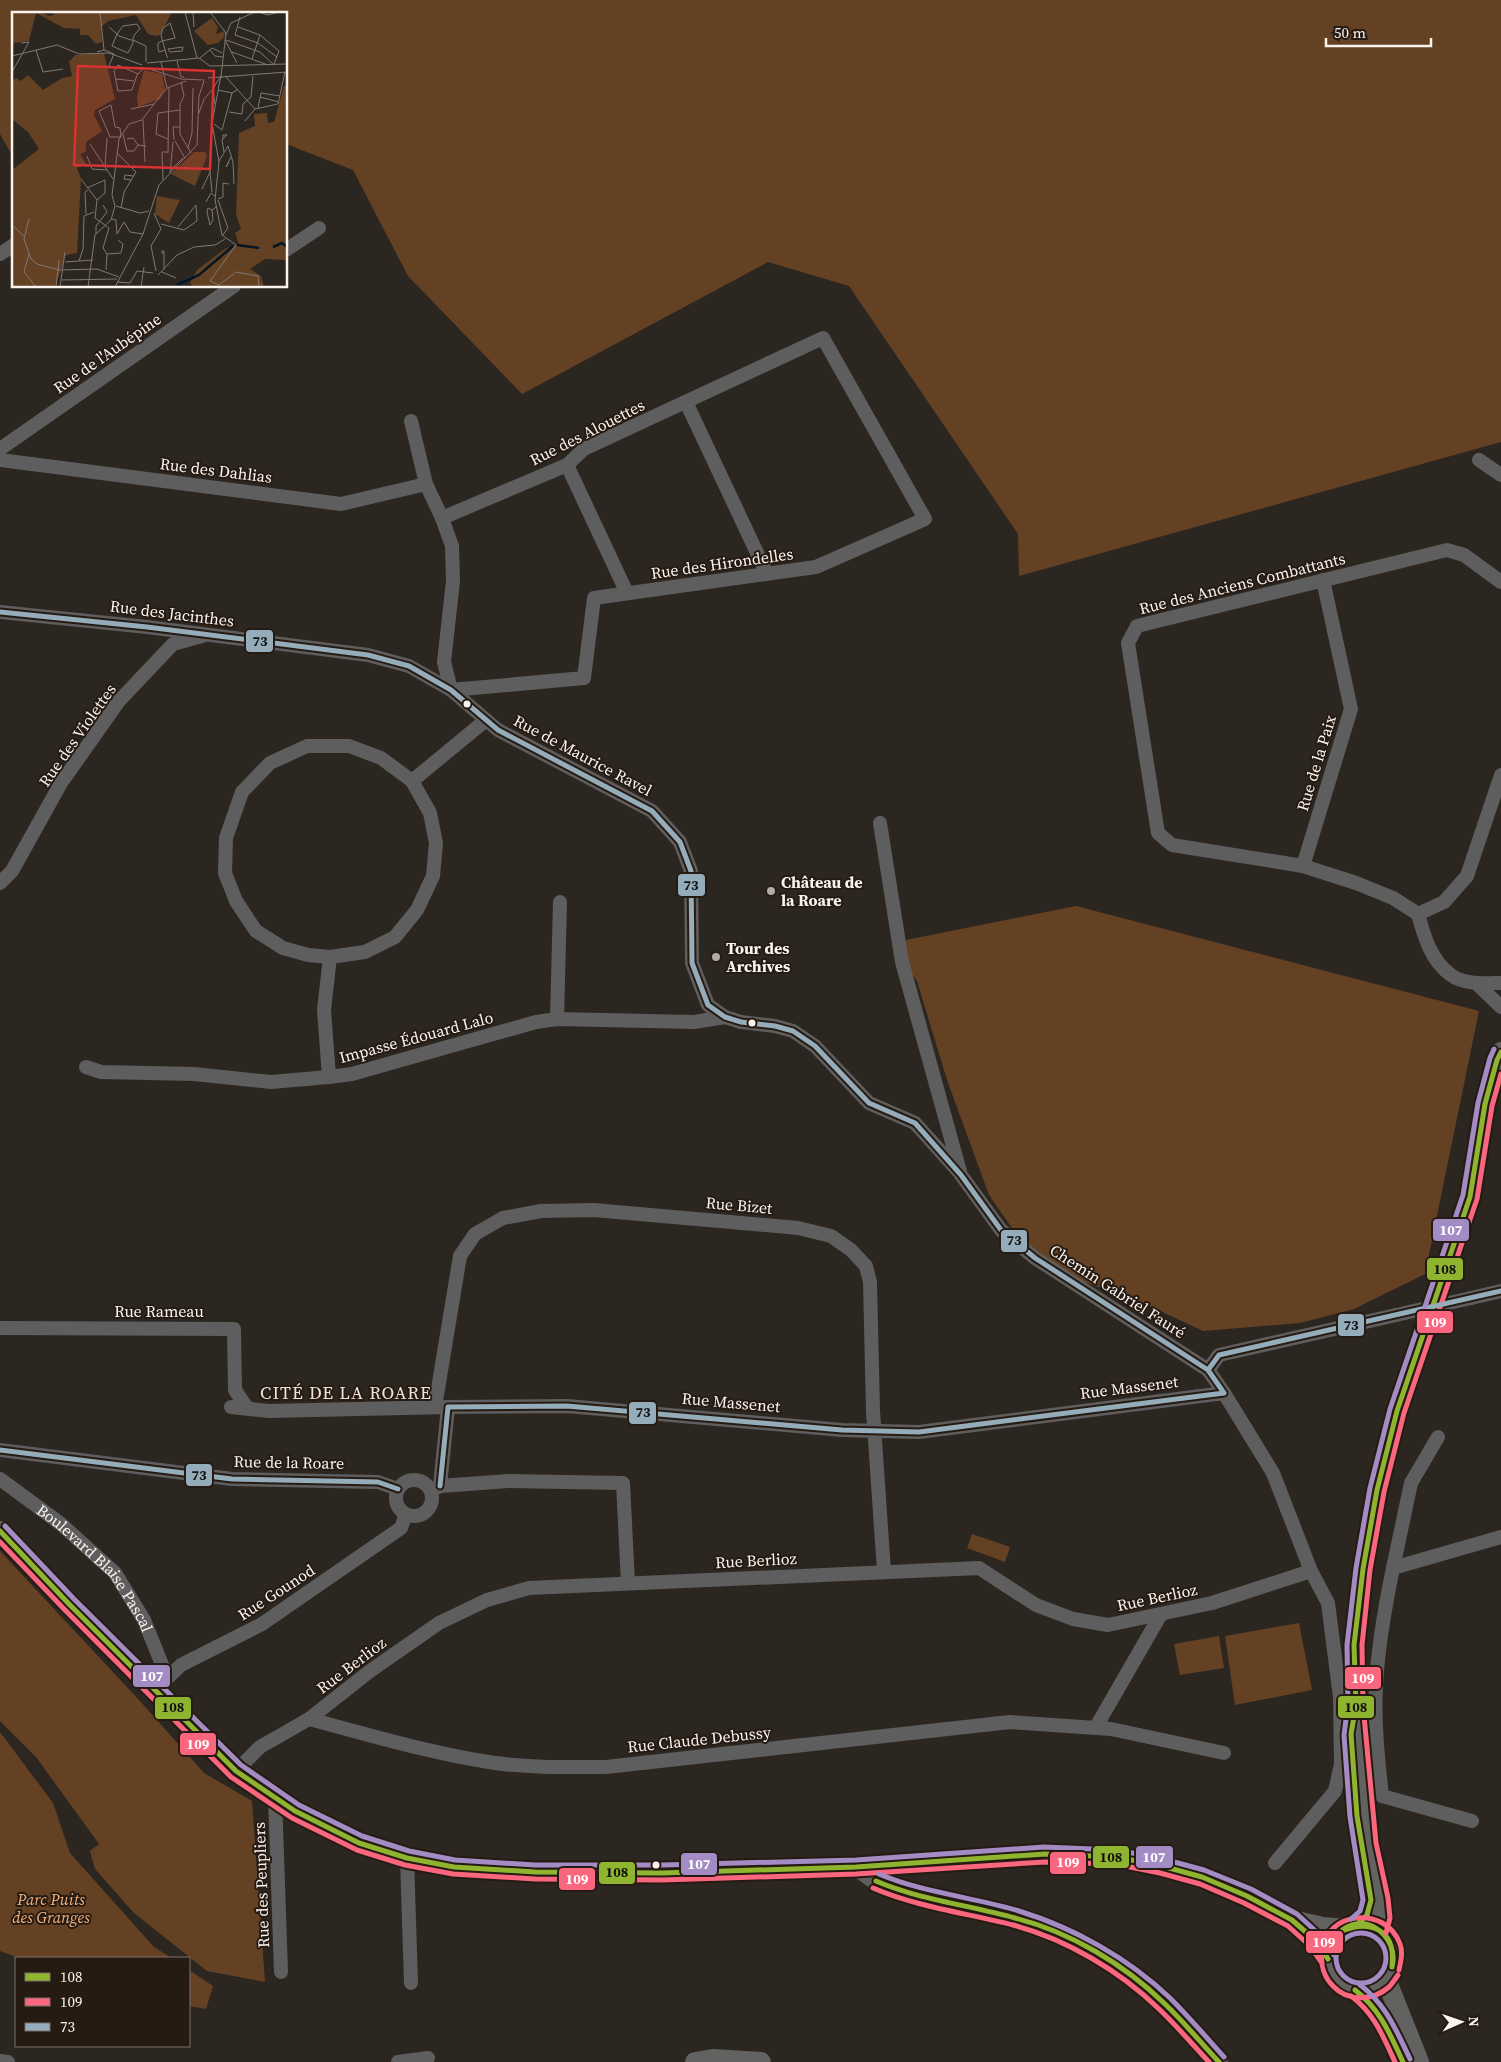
<svg xmlns="http://www.w3.org/2000/svg" width="1501" height="2062" font-family="'Source Serif 4',serif">
<style>
.green{fill:#654124}
.lines{fill:none;stroke-linecap:round;stroke-linejoin:round}
.minor{stroke:#5f5e5e;stroke-width:14}
.tertiary{stroke:#5f5e5e;stroke-width:18}
.secondary{stroke:#626261;stroke-width:20}
.minor-bridge{stroke:#5f5e5e;stroke-width:14}
.bus-1-casing{stroke:#261b13;stroke-width:9}
.bus-2-casing{stroke:#261b13;stroke-width:9}
.bus-3-casing{stroke:#261b13;stroke-width:9}
.bus-4-casing{stroke:#261b13;stroke-width:9}
.bus-1{stroke:#8fb430;stroke-width:5}
.bus-2{stroke:#fa667d;stroke-width:5}
.bus-3{stroke:#95acba;stroke-width:5}
.bus-4{stroke:#a38bc4;stroke-width:5}
.bus-dot{fill:#fbf3ee;stroke:#261b13;stroke-width:2}
.poi-dot{fill:#b3aba6;stroke:#261b13;stroke-width:2}
.labels{text-anchor:middle;dominant-baseline:central;stroke-width:4;stroke-linejoin:round;paint-order:stroke}
.street-label{font-size:16px;fill:#fbf3ee;stroke:#261b13}
.poi-label{font-size:16px;font-weight:bold;fill:#fbf3ee;stroke:#261b13;text-anchor:start}
.park-label{font-size:16px;font-style:italic;fill:#f6b079;stroke:#261b13}
.neighbourhood-label{font-size:18px;letter-spacing:1px;fill:#efe1d6;stroke:#261b13}
.inset-river{fill:none;stroke:#041524;stroke-width:2.5}
.inset-road{fill:none;stroke:#7f7873;stroke-width:1}
.view{fill:#d83232;fill-opacity:0.15;stroke:#d83232;stroke-width:2.5}
.inset-edge{fill:none;stroke:#fbf3ee;stroke-width:2.5}
.line-badge{stroke:#261b13;stroke-width:2}
.badge-label{font-size:14px;text-anchor:middle;font-weight:bold;fill:#fff}
.pale-badge-label{font-size:14px;text-anchor:middle;font-weight:bold;fill:#111}
</style>
<rect width="100%" height="100%" fill="#2c2621"/>
<!-- green -->
<path class="green" d="M0,0H1501V442L1019,576L1018,534L849,286L768,262L522,394L408,276L353,170L286,144V14H14V159L0,134Z
M1076,906L1479,1011L1425,1274L1354,1309L1300,1323L1203,1331L1137,1300L1039,1267L989,1195L947,1080L917,981L895,950L906,940Z
M972,1534L1010,1547L1005,1562L967,1548Z
M0,1551L139,1700L204,1773L252,1801L265,1982L207,1971L134,1913L95,1869L90,1851L99,1844L36,1757L0,1721Z
M1299,1623L1312,1690L1235,1705L1225,1636Z
M1219,1636L1224,1668L1180,1675L1174,1644Z
M0,1732L53,1803L70,1853L154,1947L172,1958H19L0,1951Z
M189,1970L213,1986L206,2009L189,2006Z"/>
<g class="lines">
<!-- minor -->
<g class="minor">
<path d="M286,250L319,228"/>
<path d="M0,254L14,245"/>
<path d="M823,338L925,519L816,567L594,598L584,678L451,690L444,662L453,581L452,546L442,518L567,465L584,449Z"/>
<path d="M686,402L767,574"/>
<path d="M411,421L426,484L442,518"/>
<path d="M0,449L234,286"/>
<path d="M0,460L341,504L426,484"/>
<path d="M1479,460L1501,475"/>
<path d="M567,465L627,593"/>
<path d="M1501,582L1464,555L1447,550L1137,626L1128,643L1158,833L1172,845L1303,866L1356,883L1393,898L1418,914C1424,936 1431,961 1451,975C1464,985 1486,983 1501,983"/>
<path d="M0,612L147,627L368,655L409,666L451,690L498,730L652,811L680,842L691,871L692,963L708,1005L725,1017L741,1022L775,1026L793,1031L815,1046L869,1103L915,1123L959,1172"/>
<path d="M880,823L902,962L961,1175L1001,1230L1035,1258L1208,1370L1224,1393L1273,1473L1311,1571L1328,1603L1340,1697L1341,1764L1335,1791L1275,1863"/>
<path d="M1303,866L1351,709L1323,580"/>
<path d="M0,883L12,871L61,783L119,701L173,644L202,636"/>
<path d="M1418,914L1444,902L1467,876L1501,775"/>
<path d="M330,957L308,955L283,948L256,931L236,901L225,873L226,838L242,792L270,763L307,746H349L381,758L412,781L486,720"/>
<path d="M1476,983L1501,1007"/>
<path d="M557,1019L560,902"/>
<path d="M86,1067L101,1072L194,1074L271,1082L329,1077L352,1074L536,1022L557,1019L694,1022L725,1017"/>
<path d="M329,1077L324,1010L330,957L365,952L395,937L417,910L433,876L436,843L430,813L412,781"/>
<path d="M1471,1298L1501,1291"/>
<path d="M0,1328L234,1329L235,1390L247,1408"/>
<path d="M1208,1370L1219,1355L1396,1315"/>
<path d="M231,1407L269,1411L448,1407L567,1406L842,1430L919,1432L1224,1393"/>
<path d="M435,1407L460,1256L475,1234L503,1218L541,1211L594,1210L798,1228L831,1236L851,1250L866,1266L870,1282L873,1411L884,1571"/>
<path d="M0,1450L232,1479L378,1482L398,1489"/>
<path id="s1" d="M0,1479L61,1524L115,1573L144,1620L167,1677"/>
<circle cx="414" cy="1498" r="18"/>
<path d="M440,1486L448,1407"/>
<path d="M431,1491L440,1486L508,1481L623,1483L628,1583"/>
<path d="M1393,1568L1411,1483L1438,1437"/>
<path d="M156,1689L181,1665L262,1624L401,1528L406,1514"/>
<path d="M309,1719C370,1735 433,1754 495,1763C532,1768 570,1767 606,1767L1010,1722L1111,1729L1224,1753"/>
<path d="M1096,1727L1161,1614"/>
<path d="M236,1771L260,1747L309,1719L370,1671L439,1623L487,1600L529,1588L979,1568L1036,1605L1073,1619L1108,1625L1212,1603L1311,1571"/>
<path d="M275,1797L281,1972"/>
<path d="M1472,1821L1382,1796C1378,1759 1374,1722 1376,1685C1378,1645 1385,1607 1393,1568L1501,1537"/>
<path d="M407,1858L411,1983"/>
<path d="M0,2061L8,2062"/>
<path d="M398,2062L428,2058"/>
</g>
<!-- tertiary -->
<path class="tertiary" d="M856,1867L881,1885L1017,1918L1070,1938L1123,1969L1164,2003L1219,2062"/>
<!-- secondary -->
<path class="secondary" d="M0,1531L69,1604L236,1771L295,1811L359,1843L407,1858L454,1867L535,1872L662,1873L856,1867L1045,1854L1116,1857L1162,1866L1202,1877L1247,1896L1292,1920L1323,1927L1344,1929
M1356,1925C1371,1912 1372,1905 1369,1885
M1328 1958a33 33 0 1 1 66 0a33 33 0 1 1-66 0Z
M1379,1930L1383,1919L1381,1900L1369,1844L1356,1705L1354,1645L1363,1569L1377,1490L1397,1411L1470,1197L1485,1104L1497,1060L1501,1052
M1386,1979L1419,2062
M1355,1990C1383,2008 1389,2033 1403,2062
M695,2062L713,2059L761,2062"/>
<!-- minor-bridge -->
<path class="minor-bridge" d="M1396,1315L1471,1298"/>
<defs>
<path id="bus-1" d="M0,1531L69,1604L236,1771L295,1811L359,1843L407,1858L454,1867L535,1872L662,1873L856,1867L1045,1854L1116,1857L1162,1866L1202,1877L1247,1896L1292,1920L1315,1940L1328,1959
M876,1881C920,1900 969,1905 1015,1918C1070,1932 1124,1964 1165,2004C1184,2022 1201,2043 1219,2062
M1356,1925L1367,1915L1371,1900L1357,1816L1351,1734L1356,1705L1354,1645L1363,1569L1377,1490L1397,1411L1470,1197L1485,1104L1497,1060L1501,1052
M1339,1933C1362,1909 1400,1935 1392,1967
M1339,1933C1358,1921 1389,1924 1392,1951C1393,1956 1392,1962 1392,1967
M1355,1990C1380,2009 1390,2034 1403,2062"/>
<path id="bus-2" d="M0,1542L64,1609L231,1777L292,1818L357,1850L405,1865L453,1874L535,1879L662,1880L856,1874L1045,1862L1115,1864L1160,1873L1200,1884L1244,1903L1288,1926L1309,1945L1322,1963
M873,1888C917,1907 966,1913 1013,1925C1066,1939 1120,1971 1159,2009C1177,2026 1192,2044 1209,2062
M1386,1933L1390,1918L1388,1898L1376,1843L1363,1705L1362,1645L1370,1570L1384,1492L1404,1413L1477,1199L1492,1106L1501,1074
M1398,1975C1395,1979 1392,1984 1389,1987C1373,2001 1348,2002 1333,1986C1324,1977 1320,1964 1322,1951C1326,1911 1386,1905 1400,1944C1403,1952 1401,1961 1399,1970
M1351,1996C1374,2013 1383,2036 1395,2062"/>
<path id="bus-3" d="M0,612L147,627L368,655L409,666L451,690L498,730L652,811L680,842L691,871L692,963L708,1005L725,1017L741,1022L775,1026L793,1031L815,1046L869,1103L915,1123L961,1175L1001,1230L1035,1258L1208,1370L1224,1393
M1208,1370L1219,1355L1501,1291
M448,1407L567,1406L842,1430L919,1432L1224,1393
M0,1450L232,1479L378,1482L398,1489
M440,1486L448,1407"/>
<path id="bus-4" d="M5,1526L74,1599L241,1765L299,1805L362,1836L409,1851L455,1860L535,1865H662L856,1860L1044,1847L1117,1850L1163,1859L1204,1870L1251,1889L1297,1914L1320,1935L1334,1955
M879,1874C924,1893 973,1897 1019,1911C1074,1928 1128,1958 1170,1998C1189,2017 1206,2037 1224,2057
M1351,1919L1360,1911L1363,1900L1350,1817L1344,1735L1348,1704L1347,1645L1356,1568L1370,1488L1390,1409L1463,1195L1478,1103L1490,1058L1494,1049
M1336 1958a25 25 0 1 1 50 0a25 25 0 1 1-50 0Z
M1359,1984C1386,2004 1396,2030 1410,2059"/>
</defs>
<!-- bus-1 casing -->
<use href="#bus-1" class="bus-1-casing"/>
<!-- bus-2 casing -->
<use href="#bus-2" class="bus-2-casing"/>
<!-- bus-3 casing -->
<use href="#bus-3" class="bus-3-casing"/>
<!-- bus-4 casing -->
<use href="#bus-4" class="bus-4-casing"/>
<!-- bus-1 -->
<use href="#bus-1" class="bus-1"/>
<!-- bus-2 -->
<use href="#bus-2" class="bus-2"/>
<!-- bus-3 -->
<use href="#bus-3" class="bus-3"/>
<!-- bus-4 -->
<use href="#bus-4" class="bus-4"/>
</g>
<!-- markers -->
<g class="bus-dot">
<circle cx="467" cy="704" r="4.5"/>
<circle cx="752" cy="1023" r="4.5"/>
<circle cx="656" cy="1865" r="4.5"/>
</g>
<g class="poi-dot">
<circle cx="771" cy="891" r="5"/>
<circle cx="716" cy="957" r="5"/>
</g>
<g class="labels">
<!-- street labels -->
<g class="street-label">
<text transform="translate(107 353) rotate(-35)">Rue de l'Aubépine</text>
<text transform="translate(587 432) rotate(-27)">Rue des Alouettes</text>
<text transform="translate(216 470) rotate(7)">Rue des Dahlias</text>
<text transform="translate(722 563) rotate(-8)">Rue des Hirondelles</text>
<text transform="translate(1242 583) rotate(-14)">Rue des Anciens Combattants</text>
<text transform="translate(172 613) rotate(7)">Rue des Jacinthes</text>
<text transform="translate(77 735) rotate(-55)">Rue des Violettes</text>
<text transform="translate(583 755) rotate(28)">Rue de Maurice Ravel</text>
<text transform="translate(1316 763) rotate(-73)">Rue de la Paix</text>
<text transform="translate(416 1037) rotate(-15)">Impasse Édouard Lalo</text>
<text transform="translate(739 1205) rotate(5)">Rue Bizet</text>
<text transform="translate(1118 1291) rotate(33)">Chemin Gabriel Fauré</text>
<text x="159" y="1311">Rue Rameau</text>
<text transform="translate(1129 1387) rotate(-7)">Rue Massenet</text>
<text transform="translate(731 1402) rotate(5)">Rue Massenet</text>
<text transform="translate(289 1462) rotate(1)">Rue de la Roare</text>
<text transform="translate(756 1560) rotate(-3)">Rue Berlioz</text>
<text stroke="none"><textPath href="#s1" startOffset="132">Boulevard Blaise Pascal</textPath></text>
<text transform="translate(276 1592) rotate(-33)">Rue Gounod</text>
<text transform="translate(1157 1597) rotate(-12)">Rue Berlioz</text>
<text transform="translate(351 1665) rotate(-37)">Rue Berlioz</text>
<text transform="translate(699 1739) rotate(-6)">Rue Claude Debussy</text>
<text transform="translate(261 1885) rotate(-92)">Rue des Peupliers</text>
</g>
<!-- poi labels -->
<g class="poi-label">
<text x="781" y="882">Château de<tspan x="781" dy="18">la Roare</tspan></text>
<text x="726" y="948">Tour des<tspan x="726" dy="18">Archives</tspan></text>
</g>
<!-- park labels -->
<g class="park-label">
<text x="51" y="1899">Parc Puits<tspan x="51" dy="18">des Granges</tspan></text>
</g>
<!-- neighbourhood labels -->
<g class="neighbourhood-label">
<text x="346" y="1392">CITÉ DE LA ROARE</text>
</g>
</g>
<!-- overview -->
<g transform="translate(12 12)">
<rect width="275" height="275" fill="#2c2621"/>
<path d="M0,0H29L37,4L42,3L40,0H160L148,23L143,24L136,22L124,3L96,9L89,15L90,30L84,32L76,23H68V17L52,16L24,1L17,29L0,31ZM200,6L206,15L204,22L213,19L212,25L206,31L196,33L182,19ZM92,41L103,87L83,98L82,103L90,119L74,130V139L68,142L74,152L65,156L69,167L65,241L54,243L43,275H0V158L27,137L16,120L0,107V70L4,66L9,69L16,63L31,78L50,66L60,64L57,50L63,43ZM132,58L150,62L153,77L148,87L126,95L125,84ZM272,74H275V254L273,248L253,247L238,257L249,264L252,275H181L178,271L185,258L214,236L227,233L223,221L229,217L224,203L227,121L243,114L242,102L255,101L256,111L262,110ZM182,140H193L195,144L183,174L159,162ZM145,184L168,188L157,211L143,202Z" fill="#654124"/>
<path class="inset-river" d="M225,233L247,236M261,235L270,231L275,235M165,273L187,263L221,234"/>
<path class="inset-road" d="M88,0L92,38M173,0L185,46M181,0L182,15M198,0L214,21L209,64M247,0L256,3L267,0M228,5L223,23L246,31L265,45M97,15L105,22L100,34L116,41L121,31V26L123,22L128,17L125,12L111,14L105,22L107,24L119,28H121L123,29L134,34V50M226,15L248,23L267,39L262,52M214,23L219,11L243,0M213,28L225,51M214,28L248,40L262,53M150,29L163,26L158,11L151,16L149,23L155,45L156,46M150,29L146,31V37L147,40L153,38M171,35L170,39L158,40L156,37ZM24,38L31,60L51,57M198,38L203,44L211,45M85,40L92,38L102,42L96,56M220,40L256,53M0,44L45,33L67,42L97,41L130,53M187,46L198,54L275,52M188,46L200,36L210,41M240,47L248,23M165,49L169,65H172M149,50L155,76M135,51L187,46M134,56L169,67L192,68M0,60L17,30L9,31M126,62L106,53L102,59L106,79L120,78L125,63L132,56M213,64L243,97M196,66L275,60M104,67L122,69M169,70L172,84L168,92V122L179,141M206,78L220,81L225,78M248,85L267,90M203,92L201,77L206,68L208,67L210,65L209,64L208,66V68L200,111L207,150L203,188L210,223L224,233L198,269L207,273L224,260L246,264L247,275M99,93L103,115L108,116L109,125H98L87,99ZM246,96L249,81L268,84M119,97L142,92L155,76L174,69M243,97L266,92L273,60M217,100L230,102L231,92L239,85L241,64M187,101L192,87L201,77M131,108L133,150M233,109L243,97M202,112L210,118L220,81M111,122L115,139H122L126,133M115,127L121,126L126,133L134,134M156,127L144,122L146,101L168,98M211,127V123H215L210,128L212,140M162,128L161,115H168M163,129L173,146M78,132L101,167M216,134L221,150L222,172M176,136L180,121L181,76M105,141L124,160L112,180L109,196M156,141L157,75M75,144L80,157L95,158M207,149L216,134M217,150L214,155L219,145M93,155L95,126M158,159L171,146M198,160L199,129M198,160L200,180M158,161L161,130M69,167L85,188L83,206L97,216L91,236L95,242M119,168L112,167L113,163L122,164M151,168L150,140H156M75,176L93,168V181L85,188M190,177L198,160M206,187L211,185V171L217,172M206,188L216,216L210,224M194,190L199,181L203,184M103,194L100,183L107,127L117,112L130,108L142,92M104,194L128,201L137,199M200,198L196,196L195,200L198,213L201,208L200,198L204,195M142,201L149,217L139,234L144,259M74,202L73,180L76,178M17,207L12,227L19,247L25,252L47,258L85,257L107,265M100,207L104,208L105,222L112,210L118,220L131,222M149,212L172,218L185,209L184,193M0,213L12,224M166,215L184,193M84,222V214L95,200L91,193M17,242L12,260L24,275M95,242L109,241L111,232L106,228M150,242V239H152V257M67,249L71,237L72,204L82,200M53,250L81,248M94,258L95,242M150,260L164,266M146,263L165,243L182,235L203,233L213,227M50,268L105,267M105,270L118,271L125,259L141,261M44,275L47,248M48,275L53,240M76,275L83,223L99,208L103,194M103,275L131,222L147,173L185,133L187,84L192,69M129,275L132,255"/>
<path class="view" d="M66,54L202,59L198,157L62,153Z"/>
<rect width="275" height="275" class="inset-edge"/>
</g>
<g class="line-badge">
<rect x="245" y="629" width="29" height="24" rx="5" fill="#95acba"/>
<rect x="677" y="873" width="29" height="24" rx="5" fill="#95acba"/>
<rect x="1432" y="1218" width="38" height="24" rx="5" fill="#a38bc4"/>
<rect x="1000" y="1229" width="28" height="24" rx="5" fill="#95acba"/>
<rect x="1426" y="1257" width="38" height="24" rx="5" fill="#8fb430"/>
<rect x="1416" y="1310" width="38" height="24" rx="5" fill="#fa667d"/>
<rect x="1337" y="1313" width="28" height="24" rx="5" fill="#95acba"/>
<rect x="628" y="1401" width="29" height="24" rx="5" fill="#95acba"/>
<rect x="185" y="1463" width="28" height="24" rx="5" fill="#95acba"/>
<rect x="132" y="1664" width="39" height="24" rx="5" fill="#a38bc4"/>
<rect x="1344" y="1666" width="38" height="24" rx="5" fill="#fa667d"/>
<rect x="1337" y="1695" width="38" height="24" rx="5" fill="#8fb430"/>
<rect x="154" y="1696" width="38" height="24" rx="5" fill="#8fb430"/>
<rect x="179" y="1732" width="38" height="24" rx="5" fill="#fa667d"/>
<rect x="1092" y="1845" width="38" height="24" rx="5" fill="#8fb430"/>
<rect x="1135" y="1845" width="39" height="24" rx="5" fill="#a38bc4"/>
<rect x="1049" y="1851" width="38" height="24" rx="5" fill="#fa667d"/>
<rect x="680" y="1852" width="38" height="24" rx="5" fill="#a38bc4"/>
<rect x="598" y="1861" width="38" height="24" rx="5" fill="#8fb430"/>
<rect x="558" y="1867" width="38" height="24" rx="5" fill="#fa667d"/>
<rect x="1305" y="1930" width="39" height="24" rx="5" fill="#fa667d"/>
</g>
<g class="badge-label">
<text x="1451" y="1235">107</text>
<text x="1435" y="1327">109</text>
<text x="152" y="1681">107</text>
<text x="1363" y="1683">109</text>
<text x="198" y="1749">109</text>
<text x="1154" y="1862">107</text>
<text x="1068" y="1867">109</text>
<text x="699" y="1869">107</text>
<text x="577" y="1884">109</text>
<text x="1324" y="1947">109</text>
</g>
<g class="pale-badge-label">
<text x="260" y="646">73</text>
<text x="691" y="890">73</text>
<text x="1014" y="1245">73</text>
<text x="1445" y="1274">108</text>
<text x="1351" y="1330">73</text>
<text x="643" y="1417">73</text>
<text x="199" y="1480">73</text>
<text x="1356" y="1712">108</text>
<text x="173" y="1712">108</text>
<text x="1111" y="1862">108</text>
<text x="617" y="1877">108</text>
</g>
<!-- legend -->
<rect x="15" y="1957" width="175" height="90" fill="#261b13" stroke="#7b716b"/>
<rect x="25" y="1973" width="25" height="8" fill="#8fb430" stroke="#7b716b"/>
<text x="60" y="1982" font-size="15" fill="#fbf3ee">108</text>
<rect x="25" y="1998" width="25" height="8" fill="#fa667d" stroke="#7b716b"/>
<text x="60" y="2007" font-size="15" fill="#fbf3ee">109</text>
<rect x="25" y="2023" width="25" height="8" fill="#95acba" stroke="#7b716b"/>
<text x="60" y="2032" font-size="15" fill="#fbf3ee">73</text>
<!-- north arrow -->
<g transform="translate(1461 2022) rotate(88)" stroke="#261b13" stroke-width="4" paint-order="stroke">
<path d="M0-4L9 19L0 12L-9 19Z" fill="#fbf3ee"/>
<text y="-8" font-size="14" font-weight="bold" text-anchor="middle" fill="#fbf3ee">N</text>
</g>
<!-- scale -->
<path d="M1326 38v8h105v-8" fill="none" stroke="#fbf3ee" stroke-width="2.5"/>
<text x="1334" y="38" font-size="15" fill="#fbf3ee" stroke="#261b13" stroke-width="4" paint-order="stroke">50 m</text>
</svg>
